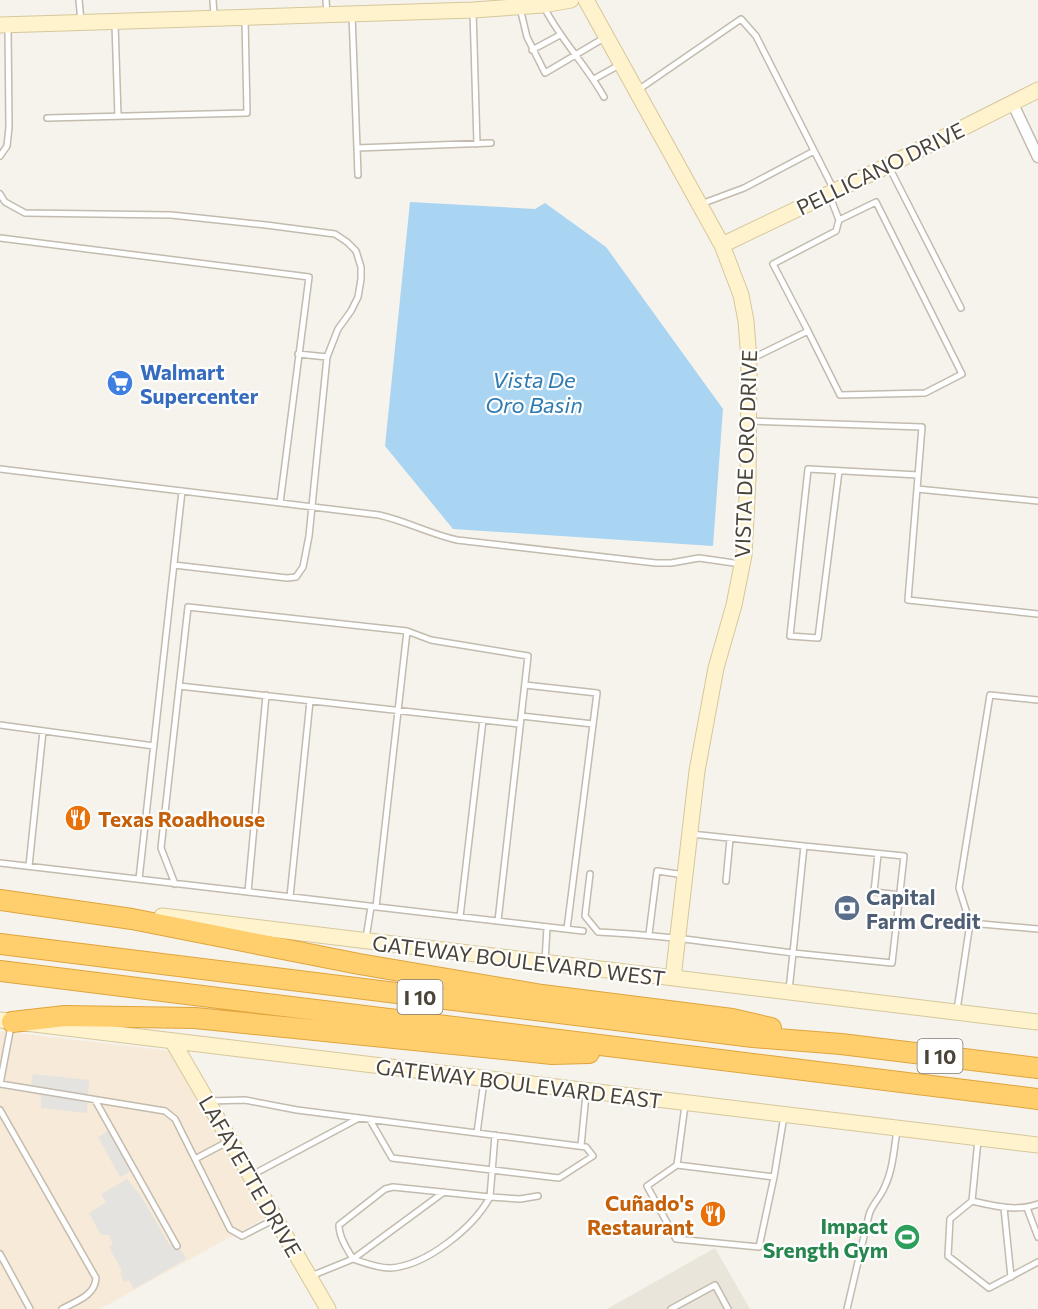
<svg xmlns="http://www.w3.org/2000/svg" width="1038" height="1309" font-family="Commissioner,sans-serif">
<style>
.residential{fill:#eae5da}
.commercial{fill:#f7ead8}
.parking{fill:#e5e3e0}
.water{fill:#a9d4f2}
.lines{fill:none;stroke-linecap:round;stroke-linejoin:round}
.lane-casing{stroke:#c2bbae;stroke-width:8}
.street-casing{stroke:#c2bbae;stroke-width:13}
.secondary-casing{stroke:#d6c79b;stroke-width:17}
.highway-casing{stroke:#e0a43c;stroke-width:22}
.lane{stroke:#fff;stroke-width:5}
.street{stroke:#fff;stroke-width:10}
.secondary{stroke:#fff3cd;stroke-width:15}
.highway{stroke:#ffcf6e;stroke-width:20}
.labels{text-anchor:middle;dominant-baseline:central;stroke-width:4.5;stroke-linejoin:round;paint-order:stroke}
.shield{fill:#fff;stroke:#817c74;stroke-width:1.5}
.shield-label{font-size:20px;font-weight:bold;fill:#4b4439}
.street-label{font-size:21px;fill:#4b4439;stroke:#fff}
.shop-label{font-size:21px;font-weight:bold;fill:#366cbe;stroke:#fff;text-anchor:start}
.food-label{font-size:21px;font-weight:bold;fill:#c56008;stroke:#fff;text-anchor:start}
.service-label{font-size:21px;font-weight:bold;fill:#4e5e75;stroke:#fff;text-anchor:start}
.leisure-label{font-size:21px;font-weight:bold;fill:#27864d;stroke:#fff;text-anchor:end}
.water-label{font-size:22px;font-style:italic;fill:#2e7ab2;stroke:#fff}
</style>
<rect width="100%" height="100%" fill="#f6f3ec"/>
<!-- residential -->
<path class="residential" d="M715,1248L750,1309H607Z"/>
<!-- commercial -->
<path class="commercial" d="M0,1031L171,1051L270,1215L100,1309H0Z"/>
<!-- parking -->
<path class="parking" d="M33,1074L89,1080L87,1113L41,1108V1098L31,1084Z
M110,1130L133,1170L120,1177L98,1137Z
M127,1179L141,1196L169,1244L182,1251L186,1259L134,1289L129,1280L124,1282L120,1273L122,1271L109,1247L113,1244L109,1235H101L89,1213L106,1202L101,1194Z"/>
<!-- water -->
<path class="water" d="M410,202L535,209L545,203L606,247L723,409L713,546L453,529L385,446Z"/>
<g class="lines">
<defs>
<path id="lane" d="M79,0L81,21
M213,0L214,16
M326,0L327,13
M544,7C560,39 586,65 604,97
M520,8L527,37L545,73L604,38
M473,11L477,144
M352,14L358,175
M115,24L118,116
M532,50L560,35
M594,79L621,64
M638,90L741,19L756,36L834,190
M47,118L247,113L245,19
M357,148L491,143
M0,156L7,146L9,127L8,27
M889,167L961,308
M0,194L5,202L25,213L171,215L266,225L335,234L347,242L356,251L361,267V279L358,297L351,311L338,329L327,357L309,536L303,567L296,577L287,578L174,565
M701,204L744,188L814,151
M0,238L309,277L280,503
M808,331L840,395L925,393L962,374L876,202L839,220
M298,354L327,357
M751,359L808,331L773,264L836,231L839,220L829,194
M750,421L922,427L908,600L1038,614
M0,469L379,515C406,521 430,534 457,540L656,563H671L699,558L741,564
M839,471L818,638L790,636L808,469L918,475
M917,489L1038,501
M525,685L597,693L567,929
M179,686L519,724
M521,716L593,724
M0,725L154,746
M878,854L874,892L900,895
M0,863L583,931
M29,866L43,731
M590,874L585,916L598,932C664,935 728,945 793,953L804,846L691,834
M139,879L182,491
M726,881L730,839
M175,884L161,848L188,607L407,631L431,640L528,656L498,921
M248,892L266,695
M290,897L310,701
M376,907L407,631
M460,917L483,720
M970,923L959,888L990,695L1038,700
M649,934L657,871L685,875
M366,938L371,907
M545,962L547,927
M789,990L793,953L892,963L904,856L804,846
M957,1010L970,923L1038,929
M0,1084L165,1111L175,1119L230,1229L242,1236L273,1220
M0,1084L11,1026
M95,1100L177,1246
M209,1101L245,1100L297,1110L586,1147L593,1156L559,1178L392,1158L370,1120
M685,1105L677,1165L774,1177L784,1116
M0,1110L96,1278C95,1296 76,1301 62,1309
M477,1133L484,1081
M978,1140L972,1201C994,1206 1016,1212 1038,1204
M581,1146L586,1094
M195,1159L229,1141
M677,1165L647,1186L676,1239L759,1247L774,1177
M252,1175L359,1118
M972,1201L950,1219L948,1256L989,1288L1038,1262
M1004,1208L1011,1277
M1027,1208L1038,1237
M0,1254L30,1309
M353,1259C365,1263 377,1268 390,1268C426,1266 473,1228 490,1197L520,1199L538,1196
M353,1259L444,1192
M311,1276L353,1259C347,1249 339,1237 339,1225L385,1189L393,1187L490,1197L495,1135
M671,1309L715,1285L728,1309
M847,1309L869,1215C872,1204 881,1197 885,1186C893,1169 894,1149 897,1130"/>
<path id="street" d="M1012,102L1038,157"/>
<path id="secondary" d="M586,0L722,245L741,295L746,321L749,360L748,480L744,555L734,605L716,668L697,771L673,978
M0,25L473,10L543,5L571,0
M722,245L889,165L1038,90
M162,916L1038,1022
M0,1020L1038,1145
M173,1042L328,1309"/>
<path id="highway" d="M0,900L132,919L359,964L542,995L732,1019L771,1028
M0,944L753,1037L841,1044L1038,1068
M0,971L1038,1099
M12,1022L65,1016L195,1018L552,1054L589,1053"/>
</defs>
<!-- lane casing -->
<use href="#lane" class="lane-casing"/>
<!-- street casing -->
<use href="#street" class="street-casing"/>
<!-- secondary casing -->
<use href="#secondary" class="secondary-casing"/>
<!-- highway casing -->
<use href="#highway" class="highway-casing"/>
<!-- lane -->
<use href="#lane" class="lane"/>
<!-- street -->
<use href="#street" class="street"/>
<!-- secondary -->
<use href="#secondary" class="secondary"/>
<!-- highway -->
<use href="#highway" class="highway"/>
</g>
<!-- icons -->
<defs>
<symbol id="supermarket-disc" viewBox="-11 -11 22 22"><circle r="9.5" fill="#3f7fe0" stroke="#fff"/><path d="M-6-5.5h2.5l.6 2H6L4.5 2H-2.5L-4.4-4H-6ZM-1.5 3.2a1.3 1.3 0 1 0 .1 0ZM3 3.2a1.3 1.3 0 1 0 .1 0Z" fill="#fff"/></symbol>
<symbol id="restaurant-disc" viewBox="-11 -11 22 22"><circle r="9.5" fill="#e8710a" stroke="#fff"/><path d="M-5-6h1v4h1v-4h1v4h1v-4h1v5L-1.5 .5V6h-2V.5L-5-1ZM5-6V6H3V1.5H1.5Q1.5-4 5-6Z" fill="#fff"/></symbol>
<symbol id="bank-disc" viewBox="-11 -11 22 22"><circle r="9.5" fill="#5c6f8a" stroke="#fff"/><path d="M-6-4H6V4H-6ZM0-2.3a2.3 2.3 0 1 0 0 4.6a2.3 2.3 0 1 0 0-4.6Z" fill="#fff"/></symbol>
<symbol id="stadium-disc" viewBox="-11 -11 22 22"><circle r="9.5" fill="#2e9e5b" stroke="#fff"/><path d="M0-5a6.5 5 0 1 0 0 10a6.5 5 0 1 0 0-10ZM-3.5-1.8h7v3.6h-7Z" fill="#fff"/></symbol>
</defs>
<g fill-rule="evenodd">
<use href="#supermarket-disc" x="105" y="368" width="30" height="30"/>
<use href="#restaurant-disc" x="63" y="803" width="30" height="30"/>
<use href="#bank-disc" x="832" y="893" width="30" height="30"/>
<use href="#restaurant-disc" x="698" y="1199" width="30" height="30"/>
<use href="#stadium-disc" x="892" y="1222" width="30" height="30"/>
</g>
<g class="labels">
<!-- shield labels -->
<g class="shield">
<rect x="397.5" y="980" width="45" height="34" rx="4.5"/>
<rect x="917.5" y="1039" width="45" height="34" rx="4.5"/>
</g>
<g class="shield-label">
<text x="420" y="997">I 10</text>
<text x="940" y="1056">I 10</text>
</g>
<!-- street labels -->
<g class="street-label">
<text transform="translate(880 168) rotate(-26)">PELLICANO DRIVE</text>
<text transform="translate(745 454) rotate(-88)">VISTA DE ORO DRIVE</text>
<text transform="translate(519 960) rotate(7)">GATEWAY BOULEVARD WEST</text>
<text transform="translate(519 1083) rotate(7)">GATEWAY BOULEVARD EAST</text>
<text transform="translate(251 1176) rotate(60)">LAFAYETTE DRIVE</text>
</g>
<!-- shop labels -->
<g class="shop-label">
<text x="140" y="371">Walmart<tspan x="140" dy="24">Supercenter</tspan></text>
</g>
<!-- food labels -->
<g class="food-label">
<text x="98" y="818">Texas Roadhouse</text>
<text x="694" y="1202" text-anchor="end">Cuñado's<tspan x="694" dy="24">Restaurant</tspan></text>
</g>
<!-- service labels -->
<g class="service-label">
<text x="866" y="896">Capital<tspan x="866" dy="24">Farm Credit</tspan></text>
</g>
<!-- leisure labels -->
<g class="leisure-label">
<text x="888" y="1225">Impact<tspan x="888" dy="24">Srength Gym</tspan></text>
</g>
<!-- water labels -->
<g class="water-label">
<text x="534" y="379">Vista De<tspan x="534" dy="25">Oro Basin</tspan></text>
</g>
</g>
</svg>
